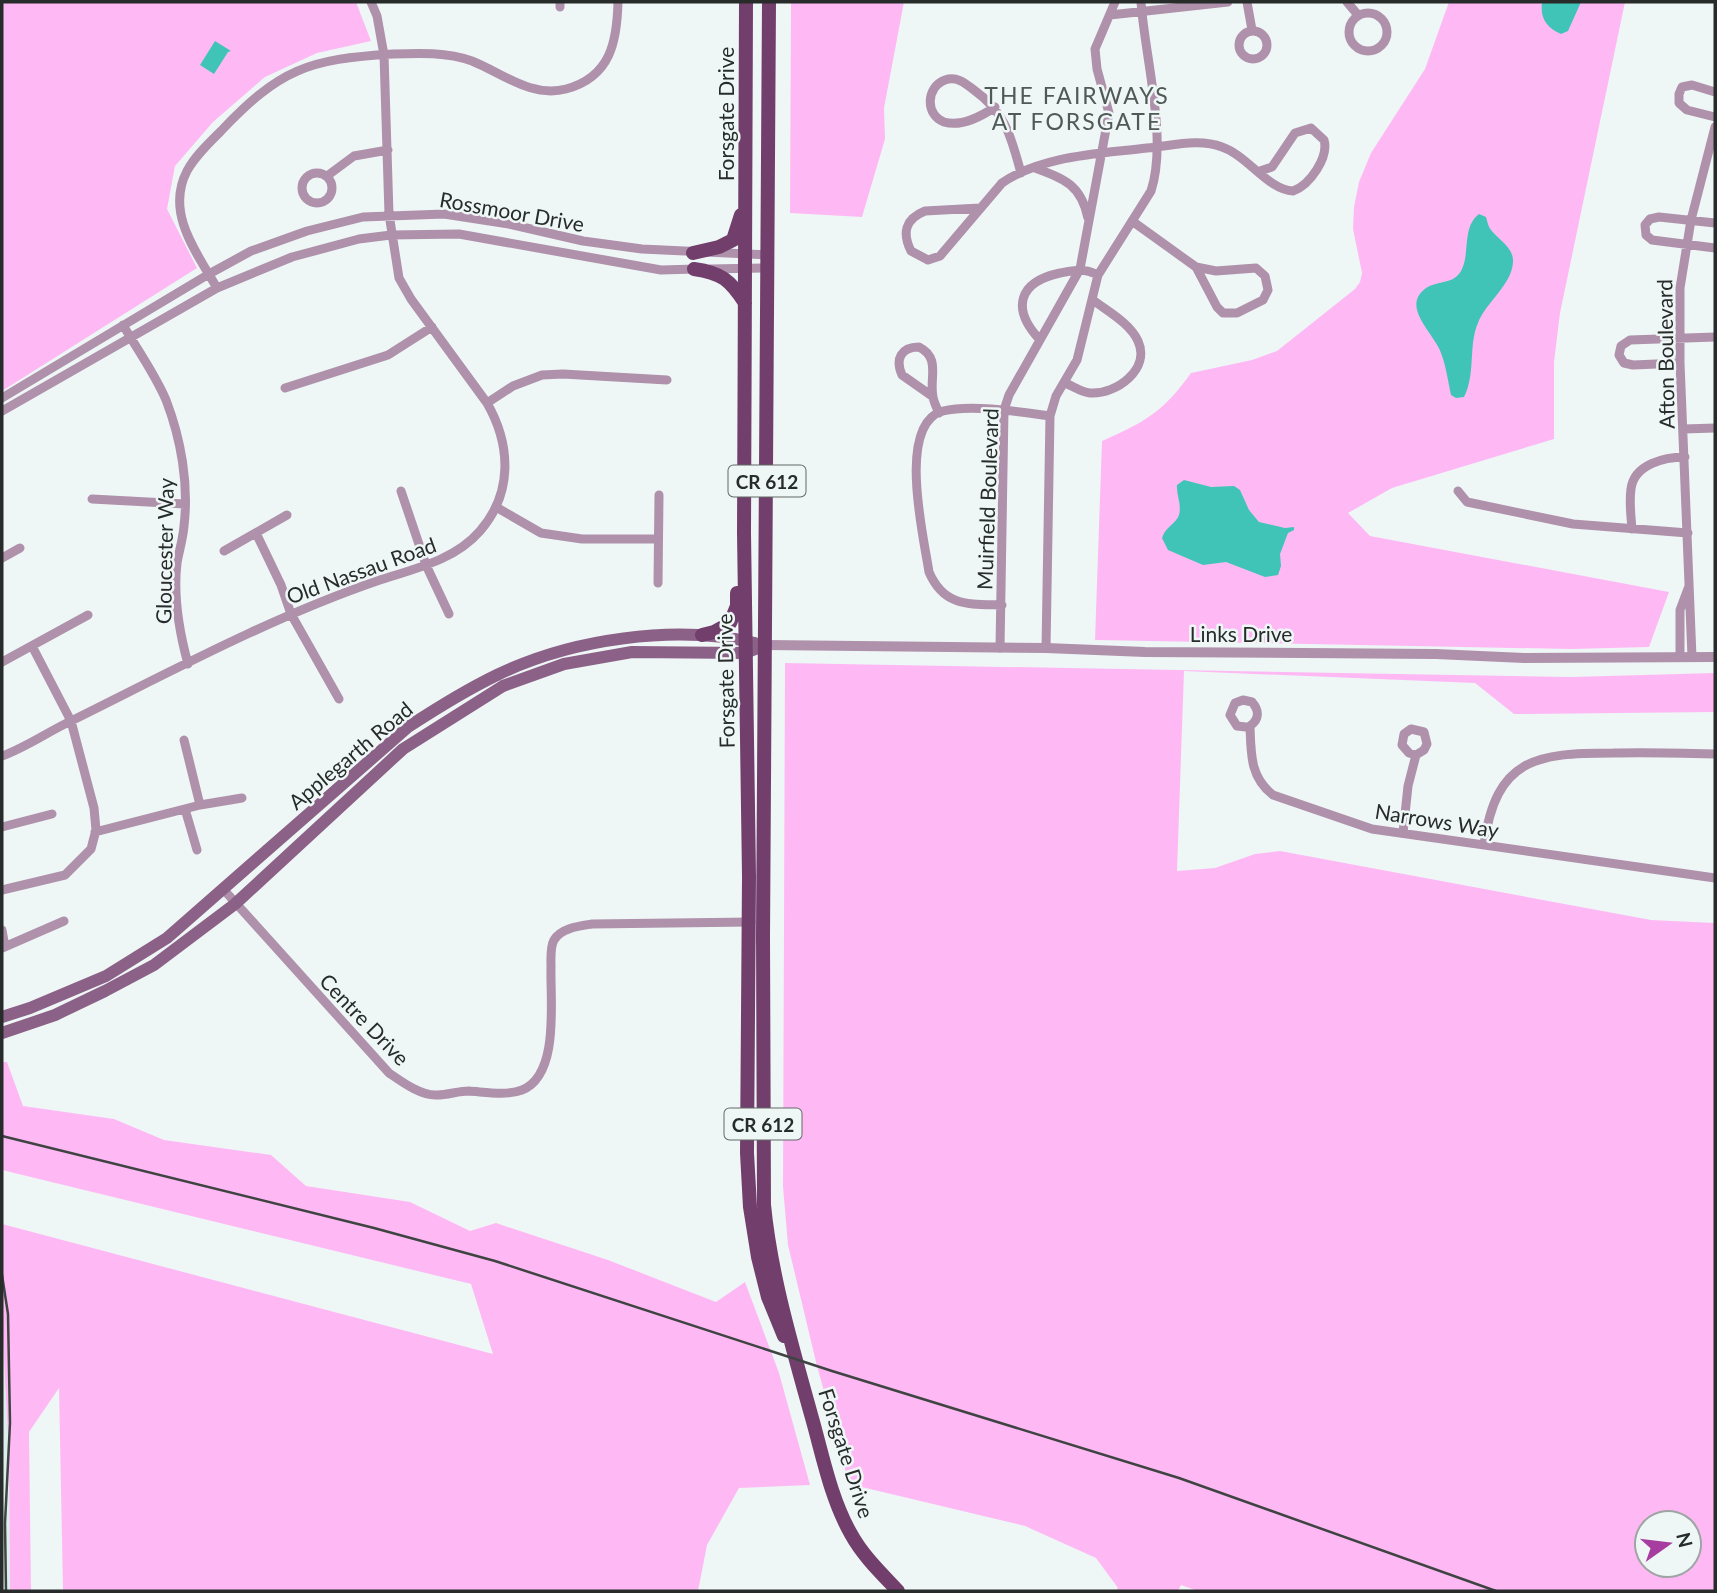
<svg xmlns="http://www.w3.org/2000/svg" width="1717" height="1593" font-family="Lato,sans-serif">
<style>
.built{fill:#dbeeeb}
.green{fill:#feb9f5;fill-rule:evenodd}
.water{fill:#40c4b7}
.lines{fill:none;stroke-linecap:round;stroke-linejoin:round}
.minor{stroke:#af91ab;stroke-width:9}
.tertiary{stroke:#af91ab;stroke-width:10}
.secondary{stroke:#8c6187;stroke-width:12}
.primary{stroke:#723f6d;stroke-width:14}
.rail{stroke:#3f4443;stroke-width:2.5}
.labels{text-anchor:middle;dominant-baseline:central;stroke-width:5;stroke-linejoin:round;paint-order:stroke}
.shield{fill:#eef7f6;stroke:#636867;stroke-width:2}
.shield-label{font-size:19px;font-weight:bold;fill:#272b2a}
.street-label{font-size:21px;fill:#272b2a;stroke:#eef7f6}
.neighbourhood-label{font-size:23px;letter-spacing:2px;fill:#505957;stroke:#eef7f6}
</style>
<rect width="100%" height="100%" fill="#eef7f6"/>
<!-- built -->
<path class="built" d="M2,1323L9,1456L10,1591H2Z"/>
<!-- green -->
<path class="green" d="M2,2H356L371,41L317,53L265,77L213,122L175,166L167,209L197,268L2,391Z
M791,2H904L884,108L885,139L862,217L790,213Z
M1449,2H1625L1560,313L1554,362V439L1392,488L1348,513L1370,536L1669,592L1649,647L1571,649L1095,640L1102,441C1145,422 1163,412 1191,373L1252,360L1277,351L1355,289L1360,282L1362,273L1353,229L1354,207L1359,182L1371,153L1425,69Z
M785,663L1571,677L1715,673V712L1514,714L1475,683L1184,671L1177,871L1215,868L1255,854L1280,851L1651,920L1715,923V1591H1198L1181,1585L1178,1591H1115L1118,1588L1096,1558L1025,1526L849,1484L816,1362L788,1245L783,1187ZM1647,1523H1689V1565H1647Z
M2,1062H7L23,1106L114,1119L164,1140L271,1155L306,1186L410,1202L470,1231L496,1223L608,1260L716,1302L745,1282L779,1373L810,1485L739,1488L707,1545L698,1591H63L59,1388L29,1432L31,1591H10L9,1456L2,1323V1224L493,1354L471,1284L2,1170Z"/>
<!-- water -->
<path class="water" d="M1542,2H1581L1568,31L1561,34C1546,27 1540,18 1542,2Z
M215,41L231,51L228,52L214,74L200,65Z
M1479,214L1486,217C1487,221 1488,224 1489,227C1496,239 1514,246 1513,262C1512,285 1486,302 1478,323C1468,346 1476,374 1464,397L1456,398L1451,395C1448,381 1446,366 1441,353C1434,333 1400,307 1426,288C1438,280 1455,285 1462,269C1470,252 1462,227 1479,214Z
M1184,480L1211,487L1234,486L1240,490L1249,510L1259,522L1285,528L1294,527V530L1288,533L1280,554L1281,566L1278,575L1265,577L1226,562L1203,565L1168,550L1162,538C1165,527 1176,524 1179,515C1182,504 1176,495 1177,485Z"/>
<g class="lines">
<!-- minor -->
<path class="minor" d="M560,2V7
M1247,2L1252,30
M1347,2L1358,15
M1349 32a19 19 0 1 1 38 0a19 19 0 1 1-38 0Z
M1110,15L1228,2
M1239 45a14 14 0 1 1 28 0a14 14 0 1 1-28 0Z
M1715,92L1692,85L1682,87L1679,94V103L1687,110L1715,117
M995,107C982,116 961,127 944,122C925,115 926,87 945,80C957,76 965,83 974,90C1006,113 1011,137 1021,173
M1035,168C1065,179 1081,185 1088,218
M302 188a15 15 0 1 1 30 0a15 15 0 1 1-30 0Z
M327,176L354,156L388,150
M980,208L925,211C905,219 902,233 911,251L928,260L940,256L1002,183C1043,155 1100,154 1147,148C1171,146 1199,138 1222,147C1248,156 1268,190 1293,191C1310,185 1329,157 1324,140L1311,128L1295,133L1272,167L1260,171
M1132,221L1196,267L1217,307L1223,313H1237L1263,300L1268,290L1265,276L1256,268L1216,271L1196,267
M1715,223L1659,217L1650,219L1645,225L1646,235L1652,240L1715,248
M710,269L768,268
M217,288C197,253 165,213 187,171C195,156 209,143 221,131C280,69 308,59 393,54C419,53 447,52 472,61C502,73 531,98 566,89C611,77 617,41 618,2
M123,325C137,349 155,374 166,400C181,439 189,484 184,526C183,539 179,551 177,563C173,597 179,631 188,664
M1040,340C1011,309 1018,282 1060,273C1075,270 1084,268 1098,275
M1680,363L1633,365L1624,363L1619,355L1621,346L1630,340L1715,337
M1065,383C1073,386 1081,392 1090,393C1116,395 1151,369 1138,341C1130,323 1107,311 1093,300
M285,388L388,355L432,327
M932,396L902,375C895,359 901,347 919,347C941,358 929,378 933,397C934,403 937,408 939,413
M2,398L209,274L251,251L307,231L363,217L444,214L509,224L583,241L642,249L768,255
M487,403L513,386L542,375L563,374L667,380
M2,411L217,288L292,257L359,239L391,235L459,234L661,270L696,269
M1684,429L1715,428
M401,491L426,565L449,614
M1458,491L1467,502L1573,524L1688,533
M92,499L185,504
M496,507L541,533L582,539H658
M1632,529C1631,516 1629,502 1631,489C1634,464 1665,457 1685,457
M256,533L281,585L291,614L339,699
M224,551L287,515
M2,558L20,548
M658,583L659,495
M1002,605C969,604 944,607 929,572C924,538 896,424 943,411C971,404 1021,412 1050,416
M1000,648L1004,410L1009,395L1080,269L1109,113L1097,69L1095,49L1115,2
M1046,648L1050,416L1056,396L1077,360L1098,275L1151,191C1168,139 1145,58 1141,2
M1680,657V610L1689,586
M1692,657L1680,363V288L1691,220L1715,127
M2,662L88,615
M1246,727L1237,726L1230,715L1235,703L1243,700L1252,702C1259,710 1260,719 1250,726C1251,754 1250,777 1273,795L1372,829L1715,878
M184,740L200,805
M2,756C27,747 49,731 73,720C172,671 272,617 377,581C413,569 454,561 480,531C513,493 511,445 487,403L411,299L399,278L389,214L384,55L377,16L371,2
M185,809L197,850
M2,827L52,814
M95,832L200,805L242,798
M1403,833L1408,786L1416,755L1424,750L1427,744L1424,732L1411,729L1404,734L1402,745L1409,753L1416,755
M1484,845C1496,758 1536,753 1613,753C1647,752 1681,753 1715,754
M2,890L65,875L91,849L96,830L94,808L71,721L32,646
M224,890L389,1073C402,1082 421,1096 437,1095C448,1095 458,1091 469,1091C485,1092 506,1096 522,1090C560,1075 550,1000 551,967C551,959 550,947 554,940C561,928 579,926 592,924L751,922
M2,930L5,947
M2,948L64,921"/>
<!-- tertiary -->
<path class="tertiary" d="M766,645L1046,648L1145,652L1436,654L1524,658L1715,657"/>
<!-- secondary -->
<path class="secondary" d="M2,1017L30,1008L106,976L167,938L408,727C437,708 466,690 497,675C571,639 675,624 755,643
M2,1033L55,1015L105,991L154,965L235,904L403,749L503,686L564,664L632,652L745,653L766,645"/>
<!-- primary -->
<path class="primary" d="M746,2L744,533L749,876L747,1153L750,1207L758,1257L768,1297L784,1336
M769,2L763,936L764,1205C771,1277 793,1349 812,1418C823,1457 831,1499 851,1534C863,1556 882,1574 898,1591
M693,253L719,247L733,240L741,215
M694,269C722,273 730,280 745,303
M702,635L714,632L730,623L737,606V593"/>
<!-- rail -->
<path class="rail" d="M2,1136L374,1228L495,1261L832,1371L1179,1478L1496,1591
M2,1275L8,1314L10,1423L5,1523L6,1591"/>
</g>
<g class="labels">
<!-- shield labels -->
<g class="shield">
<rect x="728.5" y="465.5" width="77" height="31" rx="5"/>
<rect x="724.5" y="1108.5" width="77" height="31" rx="5"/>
</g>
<g class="shield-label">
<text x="767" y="481">CR 612</text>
<text x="763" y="1124">CR 612</text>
</g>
<!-- street labels -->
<g class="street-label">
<text transform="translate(725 114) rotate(-90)">Forsgate Drive</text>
<text transform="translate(512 211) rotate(10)">Rossmoor Drive</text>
<text transform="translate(1665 354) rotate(-91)">Afton Boulevard</text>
<text transform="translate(987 499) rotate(-88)">Muirfield Boulevard</text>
<text transform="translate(164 551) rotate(-89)">Gloucester Way</text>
<text transform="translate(361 570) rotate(-20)">Old Nassau Road</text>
<text x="1241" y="633">Links Drive</text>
<text transform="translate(725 681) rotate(-91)">Forsgate Drive</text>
<text transform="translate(350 755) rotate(-40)">Applegarth Road</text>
<text transform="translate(1437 820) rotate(9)">Narrows Way</text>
<text transform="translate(365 1019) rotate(46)">Centre Drive</text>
<text transform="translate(847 1453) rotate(72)">Forsgate Drive</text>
</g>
<!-- neighbourhood labels -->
<g class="neighbourhood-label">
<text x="1077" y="95">THE FAIRWAYS<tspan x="1077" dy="26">AT FORSGATE</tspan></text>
</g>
</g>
<!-- border -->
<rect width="1717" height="1593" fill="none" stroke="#272b2a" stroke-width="7"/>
<!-- north arrow -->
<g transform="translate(1668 1544) rotate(76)"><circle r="33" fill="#eef7f6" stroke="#9ea5a4" stroke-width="2"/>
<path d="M0-5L12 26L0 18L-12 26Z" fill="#a73d9e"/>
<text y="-10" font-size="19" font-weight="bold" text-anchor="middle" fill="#272b2a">N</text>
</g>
</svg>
